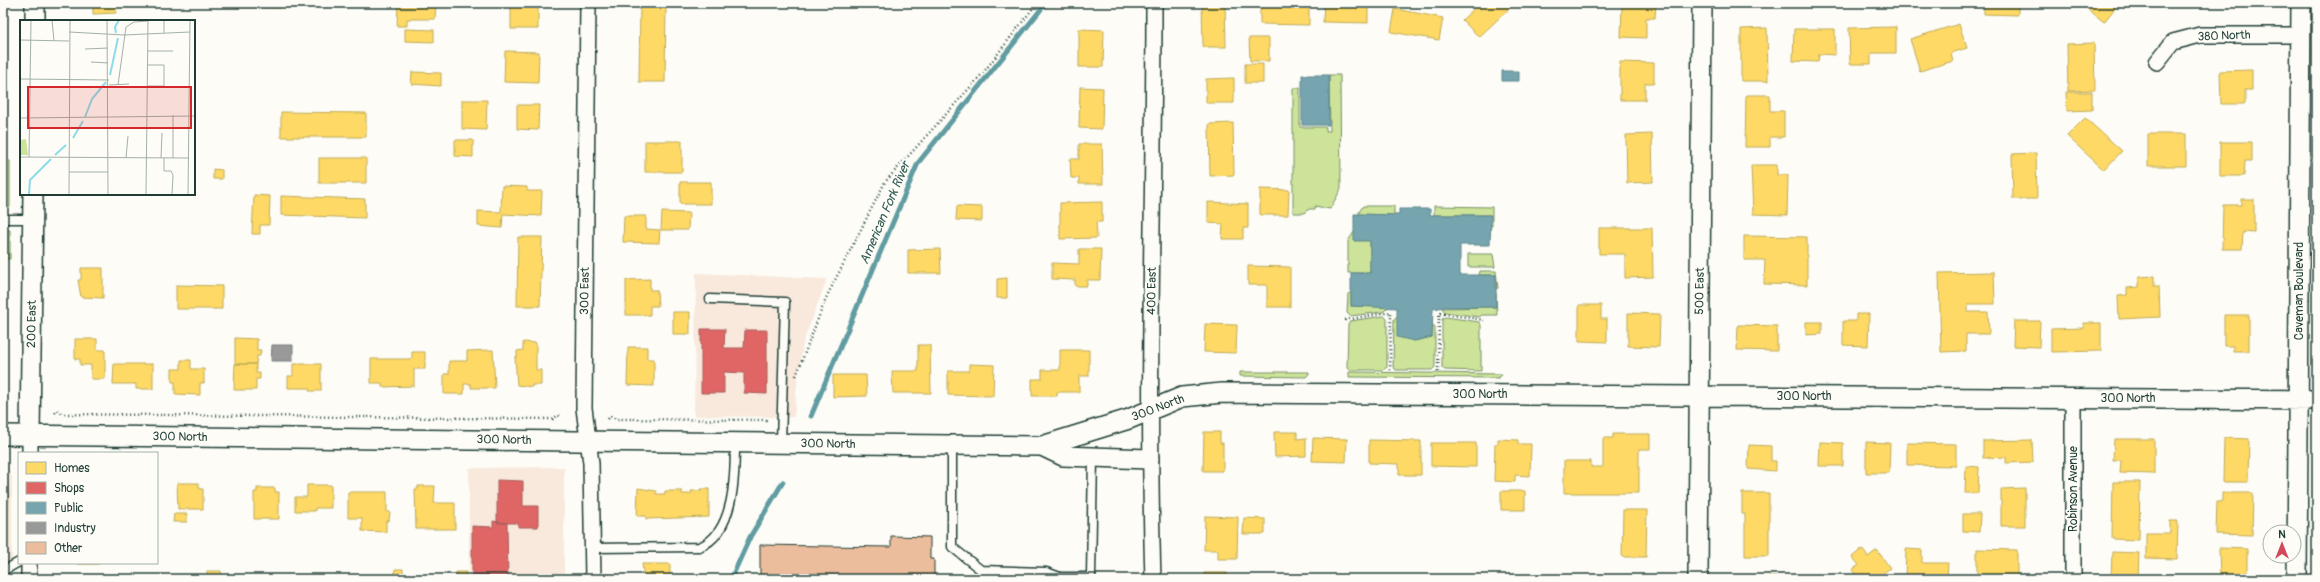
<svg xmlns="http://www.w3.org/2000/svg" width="2320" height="582" font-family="Pangolin,sans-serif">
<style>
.built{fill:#f8e9dc}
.green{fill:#cde399;stroke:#769066}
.homes{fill:#ffd966;stroke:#bcaa57}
.shops{fill:#e06666;stroke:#a65a57}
.public{fill:#76a5af;stroke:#5c868a}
.industry{fill:#999;stroke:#747d7b}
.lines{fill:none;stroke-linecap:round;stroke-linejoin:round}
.stream{stroke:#619ca1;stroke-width:5}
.building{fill:#ecbd9d;stroke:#1f3d34}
.service-casing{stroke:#1f3d34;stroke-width:11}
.minor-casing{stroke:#1f3d34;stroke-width:18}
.tertiary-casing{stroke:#1f3d34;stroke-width:22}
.path{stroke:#1f3d34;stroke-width:2.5;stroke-dasharray:1 3;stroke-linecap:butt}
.service{stroke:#fdfcf7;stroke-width:8}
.minor{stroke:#fdfcf7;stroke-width:15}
.tertiary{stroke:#fdfcf7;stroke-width:19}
.labels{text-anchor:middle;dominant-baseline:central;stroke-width:4;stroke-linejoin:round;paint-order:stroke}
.street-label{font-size:12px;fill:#1f3d34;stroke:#fdfcf7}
.water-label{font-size:13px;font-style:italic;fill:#355d58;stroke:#fdfcf7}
.inset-river{fill:none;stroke:#8ddcea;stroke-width:2}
.inset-road{fill:none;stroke:#a4b0a9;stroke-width:1}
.view{fill:#d62828;fill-opacity:0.15;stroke:#d62828;stroke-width:2}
.inset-edge{fill:none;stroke:#1f3d34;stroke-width:2}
</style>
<rect width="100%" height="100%" fill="#fdfcf7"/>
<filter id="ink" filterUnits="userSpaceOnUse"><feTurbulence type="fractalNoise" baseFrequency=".025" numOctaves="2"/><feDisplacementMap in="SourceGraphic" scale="8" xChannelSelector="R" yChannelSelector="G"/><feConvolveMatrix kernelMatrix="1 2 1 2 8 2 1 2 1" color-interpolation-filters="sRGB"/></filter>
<g filter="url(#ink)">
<!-- built -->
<path class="built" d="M696,273L827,279L804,340L798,374L794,417L694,416Z
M3,459L5,460L12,477V579H3Z
M564,467V579H469V468Z"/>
<!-- green -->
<path class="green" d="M1329,75H1340L1341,189L1330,209L1315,206V209H1309L1305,213H1293V88H1300V127H1326V131H1330Z
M3,161H10V207H3Z
M1363,206H1394V215L1358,214Z
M1434,206L1492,207V226H1490V215H1434Z
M3,230H10V259L3,258Z
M1354,232L1370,241V273H1348V241Z
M1468,254H1493L1495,267H1468Z
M1480,271H1496L1498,288L1496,289V275H1479Z
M1351,292V306L1388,307L1383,312L1350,316L1347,313L1348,294Z
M1496,293L1497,315H1482L1479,317L1445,312L1442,308L1496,307Z
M1384,316L1387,319V367L1383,370H1350L1347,367L1348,324L1350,321Z
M1397,316L1414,341L1432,337L1433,325L1435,327V367L1432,370H1396L1393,367L1394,319Z
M1446,317L1479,322L1481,325V371L1445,370L1442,368V319Z
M1240,372H1309V374L1306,377L1240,376Z
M1349,372L1502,374V375L1498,378L1349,377Z
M3,469C12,483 7,529 3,544Z"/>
<!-- homes -->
<path class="homes" d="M93,3H116V13L93,14Z
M232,3H280V8L232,7Z
M398,3H436L435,19H407V26H397Z
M511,3H538V29H511Z
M640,3H666L665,82H639Z
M1202,3H1225L1226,47H1203Z
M1260,3H1309V25L1260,24Z
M1324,3H1368V23L1323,22Z
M1480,3H1511L1513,5L1479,37L1462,20Z
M1622,3H1656L1655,18H1646V38L1621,37Z
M1984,3H2018V15L1984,14Z
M2080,3H2119L2104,22Z
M1395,9L1443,18L1439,40L1391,32Z
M1959,24L1967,48L1951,53L1953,61L1920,71L1910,39Z
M1896,27V53H1871V64H1850L1849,28Z
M1767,28L1768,81H1741V29Z
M405,29L434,30V42L405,41Z
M1079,29L1104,30L1103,67H1079Z
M1794,29H1835V55L1819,54L1818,62L1793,61Z
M1249,38H1269V61H1250Z
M2094,43L2095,90L2068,91L2067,44Z
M505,51L539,52L538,83L504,82Z
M1620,62L1654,63V83H1645V100H1620Z
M1245,64H1263V83H1245Z
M2252,70V90H2245V104H2221L2220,71Z
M412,72L441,73V86L411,84Z
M1234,78V103H1206V79Z
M1080,87L1103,88L1102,129L1079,128Z
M2066,92H2092V110L2067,111Z
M1746,95H1770V111H1784V137H1770V147H1745Z
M462,100H487L486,130L462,129Z
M517,105H539L538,130L517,129Z
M281,112L366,113V137H281Z
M2085,118L2122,151L2104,170L2067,136Z
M1233,123L1234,175L1210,176L1209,124Z
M1652,134L1653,182L1627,183L1626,135Z
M2148,134H2186V166H2148Z
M455,140H473V157L455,156Z
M645,141H682V172H645Z
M2220,142H2252V161H2245L2244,176H2220Z
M1079,144H1102L1103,184H1079V178H1071L1070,159H1079Z
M2036,153L2037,199H2013L2012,154Z
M319,158H366V183H319Z
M1751,165H1777V175H1788L1787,215L1753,214Z
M213,169L222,170V179H213Z
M680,182H711V204H680Z
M502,186L527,187V191H542L541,216L503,214L502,228L478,226V211L501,212Z
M1260,189L1289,190L1288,215H1260Z
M254,195L270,196L269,225H260V234H252Z
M281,196L365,199V218L281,215Z
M2241,199H2254V233L2243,232L2242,249H2222L2223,205H2241Z
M1102,202V222H1096L1097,238L1060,239V203Z
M1208,202L1248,204V228H1243V239H1222L1223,224L1208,223Z
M957,206L982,207V221L956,220Z
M662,212L689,213L688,230H661Z
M624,216H646V229L660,230L659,243L623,242Z
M1599,228H1652L1653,277L1625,278V254H1599Z
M1744,236L1807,237V285L1764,284L1765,260H1744Z
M518,237H542L540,306H517Z
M940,249L941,273H908V250Z
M1079,249H1101L1100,280H1087V286H1075V280L1052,279V263L1079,264Z
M1248,266L1290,267V307H1267V285H1248Z
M81,268H103V298L81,297L78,280H81Z
M1994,272L1995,304H1968V312H1988L1989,334H1966V351L1941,352L1939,273Z
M2154,276V286H2159L2160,317L2119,319L2118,296L2127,295V288L2139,287V277Z
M1007,278V298H997V279Z
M650,279V290H657L658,306H650V315H626V280Z
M176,285L222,286V309H176Z
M1579,305H1601V319H1607V342L1579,341Z
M673,312H690V334H673Z
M1628,313L1660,314L1659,347L1628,346Z
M1856,314H1869L1868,346L1843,345V321H1856Z
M2224,315H2249V351H2233V346H2224Z
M2014,321H2040L2039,347L2013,346Z
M1806,322H1822V334L1806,335Z
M2084,323H2101V351L2051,352V329L2084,328Z
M1205,324L1237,325L1236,353L1204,352Z
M1738,325L1777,326V351L1737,350Z
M235,338L257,339V350H261L260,356H257L256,364H235Z
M75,339H97V350H105V379H91V365H80V359H75Z
M523,342L536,343V370H541V385H532V387L517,385L515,357H517V351L523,350Z
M918,345H930L931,393H893L892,371H918Z
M628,347H647V359H654V386L627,385Z
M493,350L495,388H471V384H464V394H444V374H449V361H467V351Z
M1060,350H1089V376H1079V392H1057V396H1032V379H1042V370H1060Z
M412,352H425V369H414V386L382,387V383H371V359H412Z
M181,360H191V369H204V383H200V395L175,394V382H172V369H181Z
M114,364H153V389H136V384H113Z
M235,364H256V373H260V379H256V390H234Z
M293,364H321V391H309V388H288V376H293Z
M969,364L994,365L993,396L948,395V371H969Z
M833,375H866L867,396L833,397Z
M1204,432H1220V443H1223V471H1203Z
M1274,432H1297V439L1306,438V456L1275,457Z
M1613,434H1650V449H1639V493H1564V461H1591V467H1603V438H1613Z
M1313,438L1347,439L1346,462L1312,461Z
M2224,438L2249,439L2248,482H2223Z
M1498,439L1518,440V444H1531L1530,476L1515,475V482L1494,481L1495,444H1498Z
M2114,439H2154V474L2120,473L2121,460H2113Z
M1369,440L1421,441V475H1399V464L1369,463Z
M2032,440L2033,462L2006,463V457L1983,458V441Z
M1820,442L1843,443V466H1819Z
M1866,442L1890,443L1889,473H1866Z
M1431,443H1476V467L1431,466Z
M1907,443L1956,444V466L1907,465Z
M1749,445L1771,446V461H1776V471L1748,469Z
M1966,466L1979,467L1978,493H1965Z
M2113,482H2140L2139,540L2112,539Z
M177,483H198L200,489H203V509H178Z
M307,485H331V508H315V511H295V497H307Z
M418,486H435L434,503H455V529H416L415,489H418Z
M257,488H275V492H279V519H254V492H257Z
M638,488L656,491V494H665V491H682V494H691V491H700V489H709V517L646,519V516H637Z
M2025,488V526H2001V489Z
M1501,491H1525V510H1501Z
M348,492H387V512H390L389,521H386V532L362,531V518H348Z
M1742,493H1769V556H1745V514H1742Z
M2222,493H2253L2252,535L2216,534L2217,502H2222Z
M1623,510H1647L1646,557H1622Z
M174,514H187V522H173Z
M1963,514H1980L1979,532L1963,531Z
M1205,516L1238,517L1237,559H1218V550H1204Z
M1244,518L1265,519V534H1243Z
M2170,521H2178L2177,559L2146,558V533H2170Z
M2219,548L2247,549V578L2220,579Z
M1862,549L1868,557L1877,550L1890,568L1878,577L1880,579H1859L1852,570L1859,565L1852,557Z
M1906,549L1922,550V563H1948L1947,579H1905Z
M1977,549L2017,550V579H1977Z
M2112,552L2139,553L2138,579H2111Z
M78,563H99V564H78Z
M642,564H670V579H644Z
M395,569H403V579H394Z
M207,571H221L222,578L207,579Z
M456,572H466V579H456Z
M1204,573H1227V579H1204Z
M1610,576L1652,578V579H1610Z
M1777,577V579H1742V578Z"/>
<!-- shops -->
<path class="shops" d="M701,329H725L724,348H744L745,330H767V394L744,393V373L724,372V393H701Z
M497,480L523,481V506H538V527H518V523H497Z
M493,521L507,523L508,579H472V526L493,527Z"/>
<!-- public -->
<path class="public" d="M1502,71H1519V81H1502Z
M1302,75H1329V125H1302Z
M1399,209H1430V215H1491L1490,245H1460V275H1496V307H1445L1433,309L1432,337L1414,341L1397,337V308L1351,306V273H1370V241H1354V214L1399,215Z"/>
<!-- industry -->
<path class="industry" d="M272,345H293V361H271Z"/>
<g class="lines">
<!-- stream -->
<path class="stream" d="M811,416L918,163L1046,3
M731,579L750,537L783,482"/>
</g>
<!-- building -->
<path class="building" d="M891,536L930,537V559H934V579H760V545L891,547Z"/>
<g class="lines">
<defs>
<path id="service" d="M3,219H33
M710,299L785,302L781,443
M952,445V547L981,570L1046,572L1060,577H1091V579
M593,548L699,547C735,534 735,474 735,443
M3,571L19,562
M1091,577L1093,457"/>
<path id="minor" d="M588,3L584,408L591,463L593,579
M2157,62L2173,42L2200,35H2301
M30,436V453
M29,579V563
M1153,579C1147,387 1154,195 1154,3
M2073,579V398"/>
<path id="tertiary" d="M35,21V3
M3,435L1042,446L1129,419L1182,397L1222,393L2317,400
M30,436L33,194
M1042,446L1063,456L1149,459
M1698,579L1702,3
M2297,579L2301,3"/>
</defs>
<!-- service casing -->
<use href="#service" class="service-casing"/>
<!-- minor casing -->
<use href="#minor" class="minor-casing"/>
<!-- tertiary casing -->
<use href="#tertiary" class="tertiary-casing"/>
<!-- path -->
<path class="path" d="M1345,320L1391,312L1390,372
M1438,372L1439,313L1484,320
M796,376L826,298L885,182L983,73L1037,3
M3,412H8
M55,413L57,410L63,414L553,419L558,415L561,417
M608,419L610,416L616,419L769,420"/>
<!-- service -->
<use href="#service" class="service"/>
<!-- minor -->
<use href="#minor" class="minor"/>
<!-- tertiary -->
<use href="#tertiary" class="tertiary"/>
</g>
</g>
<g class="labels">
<!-- street labels -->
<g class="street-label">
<text transform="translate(2224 36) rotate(-2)">380 North</text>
<text transform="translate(585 291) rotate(-89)">300 East</text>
<text transform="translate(1152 291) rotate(-89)">400 East</text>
<text transform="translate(1700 291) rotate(-89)">500 East</text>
<text transform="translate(2299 291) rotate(-90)">Caveman Boulevard</text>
<text transform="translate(32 324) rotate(-89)">200 East</text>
<text x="1480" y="394">300 North</text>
<text x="1804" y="396">300 North</text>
<text x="2128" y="398">300 North</text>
<text transform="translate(1158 408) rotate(-21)">300 North</text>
<text transform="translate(180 437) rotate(1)">300 North</text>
<text transform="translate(504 440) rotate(1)">300 North</text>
<text transform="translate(828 444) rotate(1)">300 North</text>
<text transform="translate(2073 489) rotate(-90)">Robinson Avenue</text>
</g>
<!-- water labels -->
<g class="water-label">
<text transform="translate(885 213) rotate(-67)">American Fork River</text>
</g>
</g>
<!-- overview -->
<g transform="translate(20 20)">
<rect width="175" height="175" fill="#fdfcf7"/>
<path d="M6,119L8,135H0V120Z" fill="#cde399"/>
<path class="inset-river" d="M96,13L95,7L99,0M90,55L98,18M65,97L72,79L86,62M53,118L63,101M35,135L46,125M9,174L10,160L31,139"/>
<path class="inset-road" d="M32,0L34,21M87,0L88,175M144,0V13M49,12L104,15L170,12M0,20L49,21M65,29L88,28M128,31H153M71,42L88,43M0,59L89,60M89,65L109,64M98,65L106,7L114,2L128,1M127,66H144V45H127M0,98L175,96M0,137L169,138M9,137L11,0M106,138L108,116M141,138L142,113M144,138V151H151L153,155L152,175M153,138V95M49,152H88M49,175L50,0M126,175L128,0M168,175L170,0"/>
<path class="view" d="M8,67H171V108H8Z"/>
<rect width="175" height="175" class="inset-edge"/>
</g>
<!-- margin -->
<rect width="2320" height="582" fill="none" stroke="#fdfcf7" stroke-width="16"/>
<rect x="8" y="8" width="2304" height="566" fill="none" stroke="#1f3d34" stroke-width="1.5" filter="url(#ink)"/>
<!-- legend -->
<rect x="18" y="452" width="140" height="112" fill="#fdfcf7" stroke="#a4b0a9"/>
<rect x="26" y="462" width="20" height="12" fill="#ffd966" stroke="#a4b0a9"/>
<text x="54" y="472" font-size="12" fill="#1f3d34">Homes</text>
<rect x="26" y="482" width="20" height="12" fill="#e06666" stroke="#a4b0a9"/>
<text x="54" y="492" font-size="12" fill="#1f3d34">Shops</text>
<rect x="26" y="502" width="20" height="12" fill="#76a5af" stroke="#a4b0a9"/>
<text x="54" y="512" font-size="12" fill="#1f3d34">Public</text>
<rect x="26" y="522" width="20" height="12" fill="#999999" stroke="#a4b0a9"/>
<text x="54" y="532" font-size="12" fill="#1f3d34">Industry</text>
<rect x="26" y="542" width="20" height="12" fill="#ecbd9d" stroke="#a4b0a9"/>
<text x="54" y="552" font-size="12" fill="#1f3d34">Other</text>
<!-- north arrow -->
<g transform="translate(2282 544)"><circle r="19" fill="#fdfcf7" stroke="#a4b0a9"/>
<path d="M0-3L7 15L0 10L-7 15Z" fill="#d1495b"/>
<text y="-6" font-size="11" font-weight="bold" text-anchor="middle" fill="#1f3d34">N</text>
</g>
</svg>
